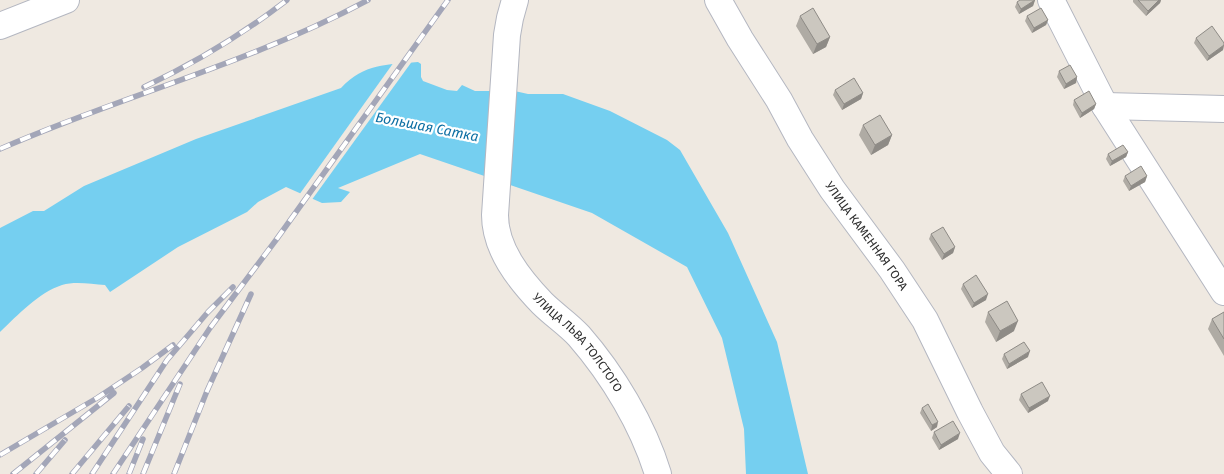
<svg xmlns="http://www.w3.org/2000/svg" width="1224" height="474" font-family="'Fira Sans',sans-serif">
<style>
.water{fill:#75cff0}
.pier{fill:#efe9e1}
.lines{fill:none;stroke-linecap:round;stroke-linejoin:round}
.minor-casing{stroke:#b4b7c1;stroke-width:28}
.minor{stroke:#fff;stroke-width:26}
.rail-casing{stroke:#a3a6b8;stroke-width:5.5}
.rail{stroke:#fff;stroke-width:4;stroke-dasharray:11;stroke-linecap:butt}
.wall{fill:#afaba4}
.shaded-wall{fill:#8e8b86}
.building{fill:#cbc7bf;stroke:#8e8b86}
.labels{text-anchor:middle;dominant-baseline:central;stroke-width:4.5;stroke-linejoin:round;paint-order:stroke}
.street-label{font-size:12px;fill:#2e2e2e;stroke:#fff}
.water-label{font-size:14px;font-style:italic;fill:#0d6fa3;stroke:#fff}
</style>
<rect width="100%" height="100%" fill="#efe9e1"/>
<!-- water -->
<path class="water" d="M418,62L421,64V77L423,81L447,90L457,91L462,85L475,91H489L502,88L528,94H563L610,111L667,140L680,150L728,233L777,342L808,474H746L744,429L722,338L687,267L592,213L420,154L338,188L350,192L341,202L322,203L286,187L258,202L247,212L178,247L110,292L105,285C91,284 75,281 62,285C38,293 18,315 0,332V228L33,211H44L84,186L196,139L341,88C365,63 386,65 418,62Z"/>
<!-- pier -->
<path class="pier" d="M413,60L311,201L299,195L394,62Z"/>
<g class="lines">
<defs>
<g id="minor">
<path id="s1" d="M515,0L510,18L507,35L495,215C495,249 519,279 542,303C554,315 568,324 579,336C613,375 643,425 658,474"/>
<path id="s2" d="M718,0L740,39L779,100L800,139L832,189L892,270L925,320L970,412L992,453L1009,474"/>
<path d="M1051,0L1105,106L1224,292"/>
<path d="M0,26L66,0"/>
<path d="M1105,106L1224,109"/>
</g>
</defs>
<!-- minor casing -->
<use href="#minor" class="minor-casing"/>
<!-- minor -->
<use href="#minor" class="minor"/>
<defs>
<path id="rail" d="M144,87C195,63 243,34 287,0
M0,149C121,96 251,63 368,0
M0,455L97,398L142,368L173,345
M13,474L114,393
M36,474L65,440
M72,474L129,406
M92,474L167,360L208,312L233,287
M113,474L210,328L276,240L448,0
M129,474L143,439
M143,474L180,384
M174,474L207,391L251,294"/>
</defs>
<!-- rail casing -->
<use href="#rail" class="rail-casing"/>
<!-- rail -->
<use href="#rail" class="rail"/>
</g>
<!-- wall -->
<path class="wall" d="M1035,0L1033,6L1019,14L1015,7L1017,2Z
M1133,0H1161L1160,3L1146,16L1133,2Z
M800,16L830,37L826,47L813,54L796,26Z
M1027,16L1048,20L1046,25L1032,33L1025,21Z
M1196,38L1224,43L1223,50L1207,61L1194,43Z
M1059,71L1077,77L1076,83L1064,89L1057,77Z
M835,90L863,93L861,99L842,110L833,95Z
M1074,100L1096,104L1094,109L1080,118L1073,105Z
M863,125L892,135L888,145L871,155L859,135Z
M1128,152L1126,157L1110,166L1106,159L1108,154Z
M1125,176H1147L1145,182L1129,191L1123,181Z
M931,234L955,247L953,253L942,260L929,239Z
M963,284L986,300L972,308L961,289Z
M988,312L1014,331L996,342L985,322Z
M1224,312V356L1208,329L1212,319Z
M1004,354L1028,357L1007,369L1002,359Z
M1021,394L1048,401L1028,413L1019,400Z
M922,408L937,427L931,431L920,413Z
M934,432L958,439L939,450L932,438Z"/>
<!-- shaded-wall -->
<path class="shaded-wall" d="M1035,0L1033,6L1019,14L1021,9Z
M1159,0H1161L1160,3L1146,16L1148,11Z
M1048,20L1046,25L1032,33L1034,28Z
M830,37L826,47L813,54L817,44Z
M1224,45L1223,50L1207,61L1209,56Z
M1077,77L1076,83L1064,89L1066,84Z
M863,93L861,99L842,110L844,104Z
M1096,104L1094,109L1080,118L1082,113Z
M892,135L888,145L871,155L875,145Z
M1128,152L1126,157L1110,166L1112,161Z
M1147,176L1145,182L1129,191L1131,186Z
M955,247L953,253L942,260L944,254Z
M988,294L986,300L972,308L974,303Z
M1018,321L1014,331L996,342L1000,331Z
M1030,351L1028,357L1007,369L1009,364Z
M1050,396L1048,401L1028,413L1029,408Z
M938,422L937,427L931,431L932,425Z
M960,433L958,439L939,450L941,445Z"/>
<!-- building -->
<path class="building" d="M1020,0H1035L1021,9L1017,2Z
M1138,0H1159L1148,11Z
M813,8L830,37L817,44L800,16Z
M1041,8L1048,20L1034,28L1027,16Z
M1212,26L1224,43V45L1209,56L1196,38Z
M1070,65L1077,77L1066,84L1059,71Z
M854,78L863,93L844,104L835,90Z
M1089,91L1096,104L1082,113L1074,100Z
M880,115L892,135L875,145L863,125Z
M1123,145L1128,152L1112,161L1108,154Z
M1141,166L1147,176L1131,186L1125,176Z
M943,227L955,247L944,254L931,234Z
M976,275L988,294L974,303L963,284Z
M1007,301L1018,321L1000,331L988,312Z
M1224,312V339L1212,319Z
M1024,342L1030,351L1009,364L1004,354Z
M1042,382L1050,396L1029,408L1021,394Z
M928,404L938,422L932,425L922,408Z
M953,421L960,433L941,445L934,432Z"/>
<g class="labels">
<!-- street labels -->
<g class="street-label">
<text stroke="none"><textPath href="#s2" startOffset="279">УЛИЦА КАМЕННАЯ ГОРА</textPath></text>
<text stroke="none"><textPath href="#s1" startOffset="372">УЛИЦА ЛЬВА ТОЛСТОГО</textPath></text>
</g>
<!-- water labels -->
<g class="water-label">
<text transform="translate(427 127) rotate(11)">Большая Сатка</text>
</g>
</g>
</svg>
